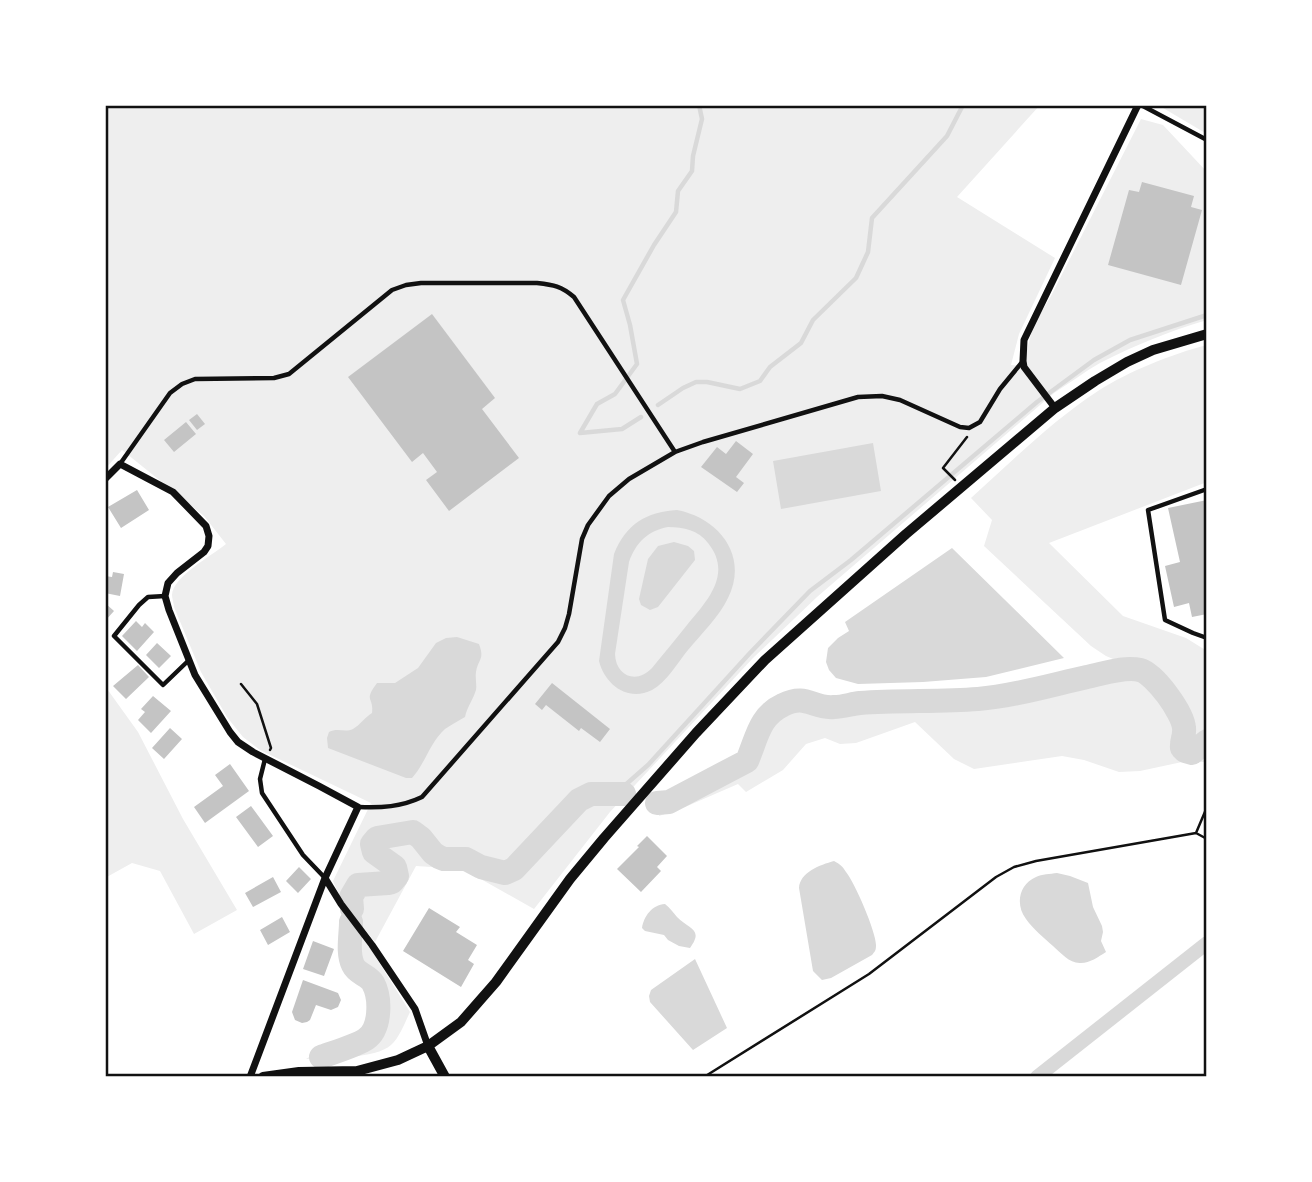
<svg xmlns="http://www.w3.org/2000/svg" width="1312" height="1182" font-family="Roboto,sans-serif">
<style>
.green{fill:#eee}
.water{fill:#d9d9d9;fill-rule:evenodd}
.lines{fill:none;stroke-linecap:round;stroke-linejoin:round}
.stream{stroke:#d9d9d9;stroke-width:4.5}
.canal{stroke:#d9d9d9;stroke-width:14}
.river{stroke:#d9d9d9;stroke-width:24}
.building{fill:#c4c4c4}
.path{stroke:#111;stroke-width:2.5}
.service{stroke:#111;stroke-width:4.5}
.minor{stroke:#111;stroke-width:7}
.tertiary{stroke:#111;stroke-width:10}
.neatline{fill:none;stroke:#111;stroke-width:2.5}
</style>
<rect width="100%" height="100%" fill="#fff"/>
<!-- green -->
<path class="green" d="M105,105H1040L957,197L1055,258L1019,334L1011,365L1023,366L1033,326L1051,296L1141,119L1163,125L1207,172V320C1170,331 1135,345 1100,363C1084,372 1070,383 1054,393L817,597L753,658L610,812L534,909L463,869L416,866L375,942C360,923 342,904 333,881L371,803L260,750L243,737L227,717L201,672L174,607C174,604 172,598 172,595C173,576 212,556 226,544L204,516L122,450L105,469Z
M1158,105H1207V134Z
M1207,345V482L1049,543L1123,616L1186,638L1207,651V762H1182L1140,771L1119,772L1084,760L1062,756L974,769L954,759L915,722L856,743L840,744L825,738L806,744L783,770L746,792L738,784L685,807L659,816L662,798C684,788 705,778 726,767C732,764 741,761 745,757C754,746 753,732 759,721C771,698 798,692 820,701L973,695L1045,683L1125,664L1106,656L1091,646L984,546L992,520L971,498C1012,461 1052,421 1098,391C1129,371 1172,354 1207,345Z
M105,686L138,732L183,819L237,910L194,934L160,871L132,863L105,878Z
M345,917L370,948L410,1012C405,1022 400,1037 391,1045C376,1059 326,1058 306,1059C315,1054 325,1046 335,1041C361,1030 377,1036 374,997C366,990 354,982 348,974C340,962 345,931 345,917Z"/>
<!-- water -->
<path class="water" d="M873,443L881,491L781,509L773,461Z
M677,510C719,518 749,556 728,598C719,617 702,633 688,650C678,662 667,682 652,690C628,702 605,685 599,661L614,554C626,524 646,512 677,510ZM668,527C684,527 698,530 708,543C733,574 707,601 687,625C676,639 664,653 652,668C637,684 616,677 615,654L629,562C636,542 648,531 668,527Z
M674,542L688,546L694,551L695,560L658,607L650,610L641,605L639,599L648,559L658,546Z
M952,548L1064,658L986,677L923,682L858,684L836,678L829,670L826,662L828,648L838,638L849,631L845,622Z
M457,637L479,644C485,660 478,659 476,672C475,678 477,684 476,690C473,700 467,707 465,717C458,721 451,725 445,729C430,742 425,764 412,778H406L328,748L327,738L329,732C338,727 344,733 353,729C360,725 365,717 372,713C374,696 363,702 377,683H395L418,668L436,643L446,638Z
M834,861C840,864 843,867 846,872C855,883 876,932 876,945C876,951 875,951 872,955L831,978L822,980L813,971L799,888C800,872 820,865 834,861Z
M1057,873L1070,876L1088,883L1093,907L1102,926L1103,932L1101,941L1106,952C1098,957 1090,963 1081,963C1070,964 1061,953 1053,946C1044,938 1033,929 1026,919C1015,905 1019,884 1036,877C1042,874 1050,874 1057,873Z
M665,904C670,908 673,912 677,917C689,929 704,929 690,948L679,946L668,940L664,935L645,931L642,928C644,916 652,905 665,904Z
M695,959L727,1028L693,1050L650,1002L649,996L651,990Z"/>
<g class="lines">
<!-- stream -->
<path class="stream" d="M658,405L683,388L696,382H707L740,389L760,381L770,367L801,343L813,320L856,278L868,252L872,218L947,136L963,105
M580,433L597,404L615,394L637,364L630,325L623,300L654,245L676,212L678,191L692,171L693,156L702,119L699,105
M580,433L622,429L641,417
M615,794L648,765L750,653L810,591L851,560L1037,402L1094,360L1130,340L1207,315"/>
<!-- canal -->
<path class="canal" d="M1037,1077L1207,943"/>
<!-- river -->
<path class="river" d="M657,803L669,802L747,761C757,738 759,716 783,705C807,693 812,709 834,707C843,707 851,704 860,703C899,700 939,702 978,699C1014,696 1051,685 1087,677C1103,674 1124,666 1140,670C1155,674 1183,713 1184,728C1185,736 1181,741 1182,748L1185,751L1192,753L1207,741
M352,909L351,897L358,885L388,883L392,882L397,876L395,867L374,852L372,844L377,838L413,832L421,838L433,853L439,857L444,859H466L481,867L505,873L514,869L579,800L591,794H624
M321,1057C332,1053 358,1045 366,1039C381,1029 381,998 373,983C368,975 357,974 353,965C347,953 351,935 351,922"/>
</g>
<!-- building -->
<path class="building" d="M1142,182L1194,196L1191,207L1202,210L1181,285L1108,265L1129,190L1139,192Z
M432,314L495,398L482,409L519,458L449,511L426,480L437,472L423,453L412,462L348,377Z
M197,414L205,424L197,430L189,420Z
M186,422L196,434L174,452L164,440Z
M736,441L753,454L736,477L744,483L737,492L701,467L717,447L726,454Z
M137,490L149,510L121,528L108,507Z
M1207,500V614L1192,617L1189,603L1174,607L1165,566L1180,562L1168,508Z
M113,572L124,574L120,596L105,593V576L112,577Z
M105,603L114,611L105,621Z
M136,621L142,627L145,623L154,632L137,651L122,636Z
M157,643L171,656L159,668L146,655Z
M138,665L149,677L126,699L113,686Z
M552,683L610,729L600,742L581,728L579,731L546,705L542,710L535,704Z
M153,696L171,711L151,733L138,720L145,712L141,709Z
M170,728L182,739L164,759L152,748Z
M230,764L249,791L205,823L194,807L223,786L215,775Z
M251,806L273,836L258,847L236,817Z
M647,836L667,856L657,867L661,871L641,892L617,869L639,847L637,846Z
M299,867L311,879L298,893L286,881Z
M273,877L281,892L253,907L245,893Z
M429,908L460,927L456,932L477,945L468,960L474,964L461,987L403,951Z
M282,917L290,932L268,945L260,930Z
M313,941L334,949L324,976L303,969Z
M303,980L338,993L341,1000L338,1007L331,1010L316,1005L310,1020L307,1022L302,1023L295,1020L292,1012Z"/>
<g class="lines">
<!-- path -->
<path class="path" d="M955,480L943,468L967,437
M241,684L257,704L271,748L270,750
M1196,833L1207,807
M704,1077L869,974L996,877L1014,867L1036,861L1196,833L1207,839"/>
<!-- service -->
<path class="service" d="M1141,105L1207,140
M120,464L170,393L182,384L195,379L274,378L289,374L392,290L406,285L421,283H537C554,285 561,286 574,297L675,452
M1207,489L1148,510L1165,620L1193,633L1207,638
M165,596L148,597L139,605L114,636L163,685L188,661
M265,759L260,779L262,793L303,855L325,878
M359,807C381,808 401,807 422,797L558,642L565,628L569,614L582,539L588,525L609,496L629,479L675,452L703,442L858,397L882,396L900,400L960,427L969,428L980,422L1000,389L1023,361"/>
<!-- minor -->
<path class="minor" d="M1055,408L1024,367L1023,361L1024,340L1138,105
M105,479L120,464L173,492L206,526L209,536L208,546L204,552L177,573L168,583L165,596L169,610L195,675L230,732L238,742L253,752L319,786L358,807L325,878L250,1077
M325,878L341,904L372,945L415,1009L428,1046"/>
<!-- tertiary -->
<path class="tertiary" d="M428,1046L445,1077
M263,1077L299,1072L357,1071L398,1060L428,1046L461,1022L496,982L570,879L604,838L696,733L765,660L906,534L1055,408L1095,381L1127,362L1153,350L1207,334"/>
</g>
<!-- border -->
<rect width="1312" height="1182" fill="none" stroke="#ffffff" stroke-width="214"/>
<rect x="107" y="107" width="1098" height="968" class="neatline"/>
</svg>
